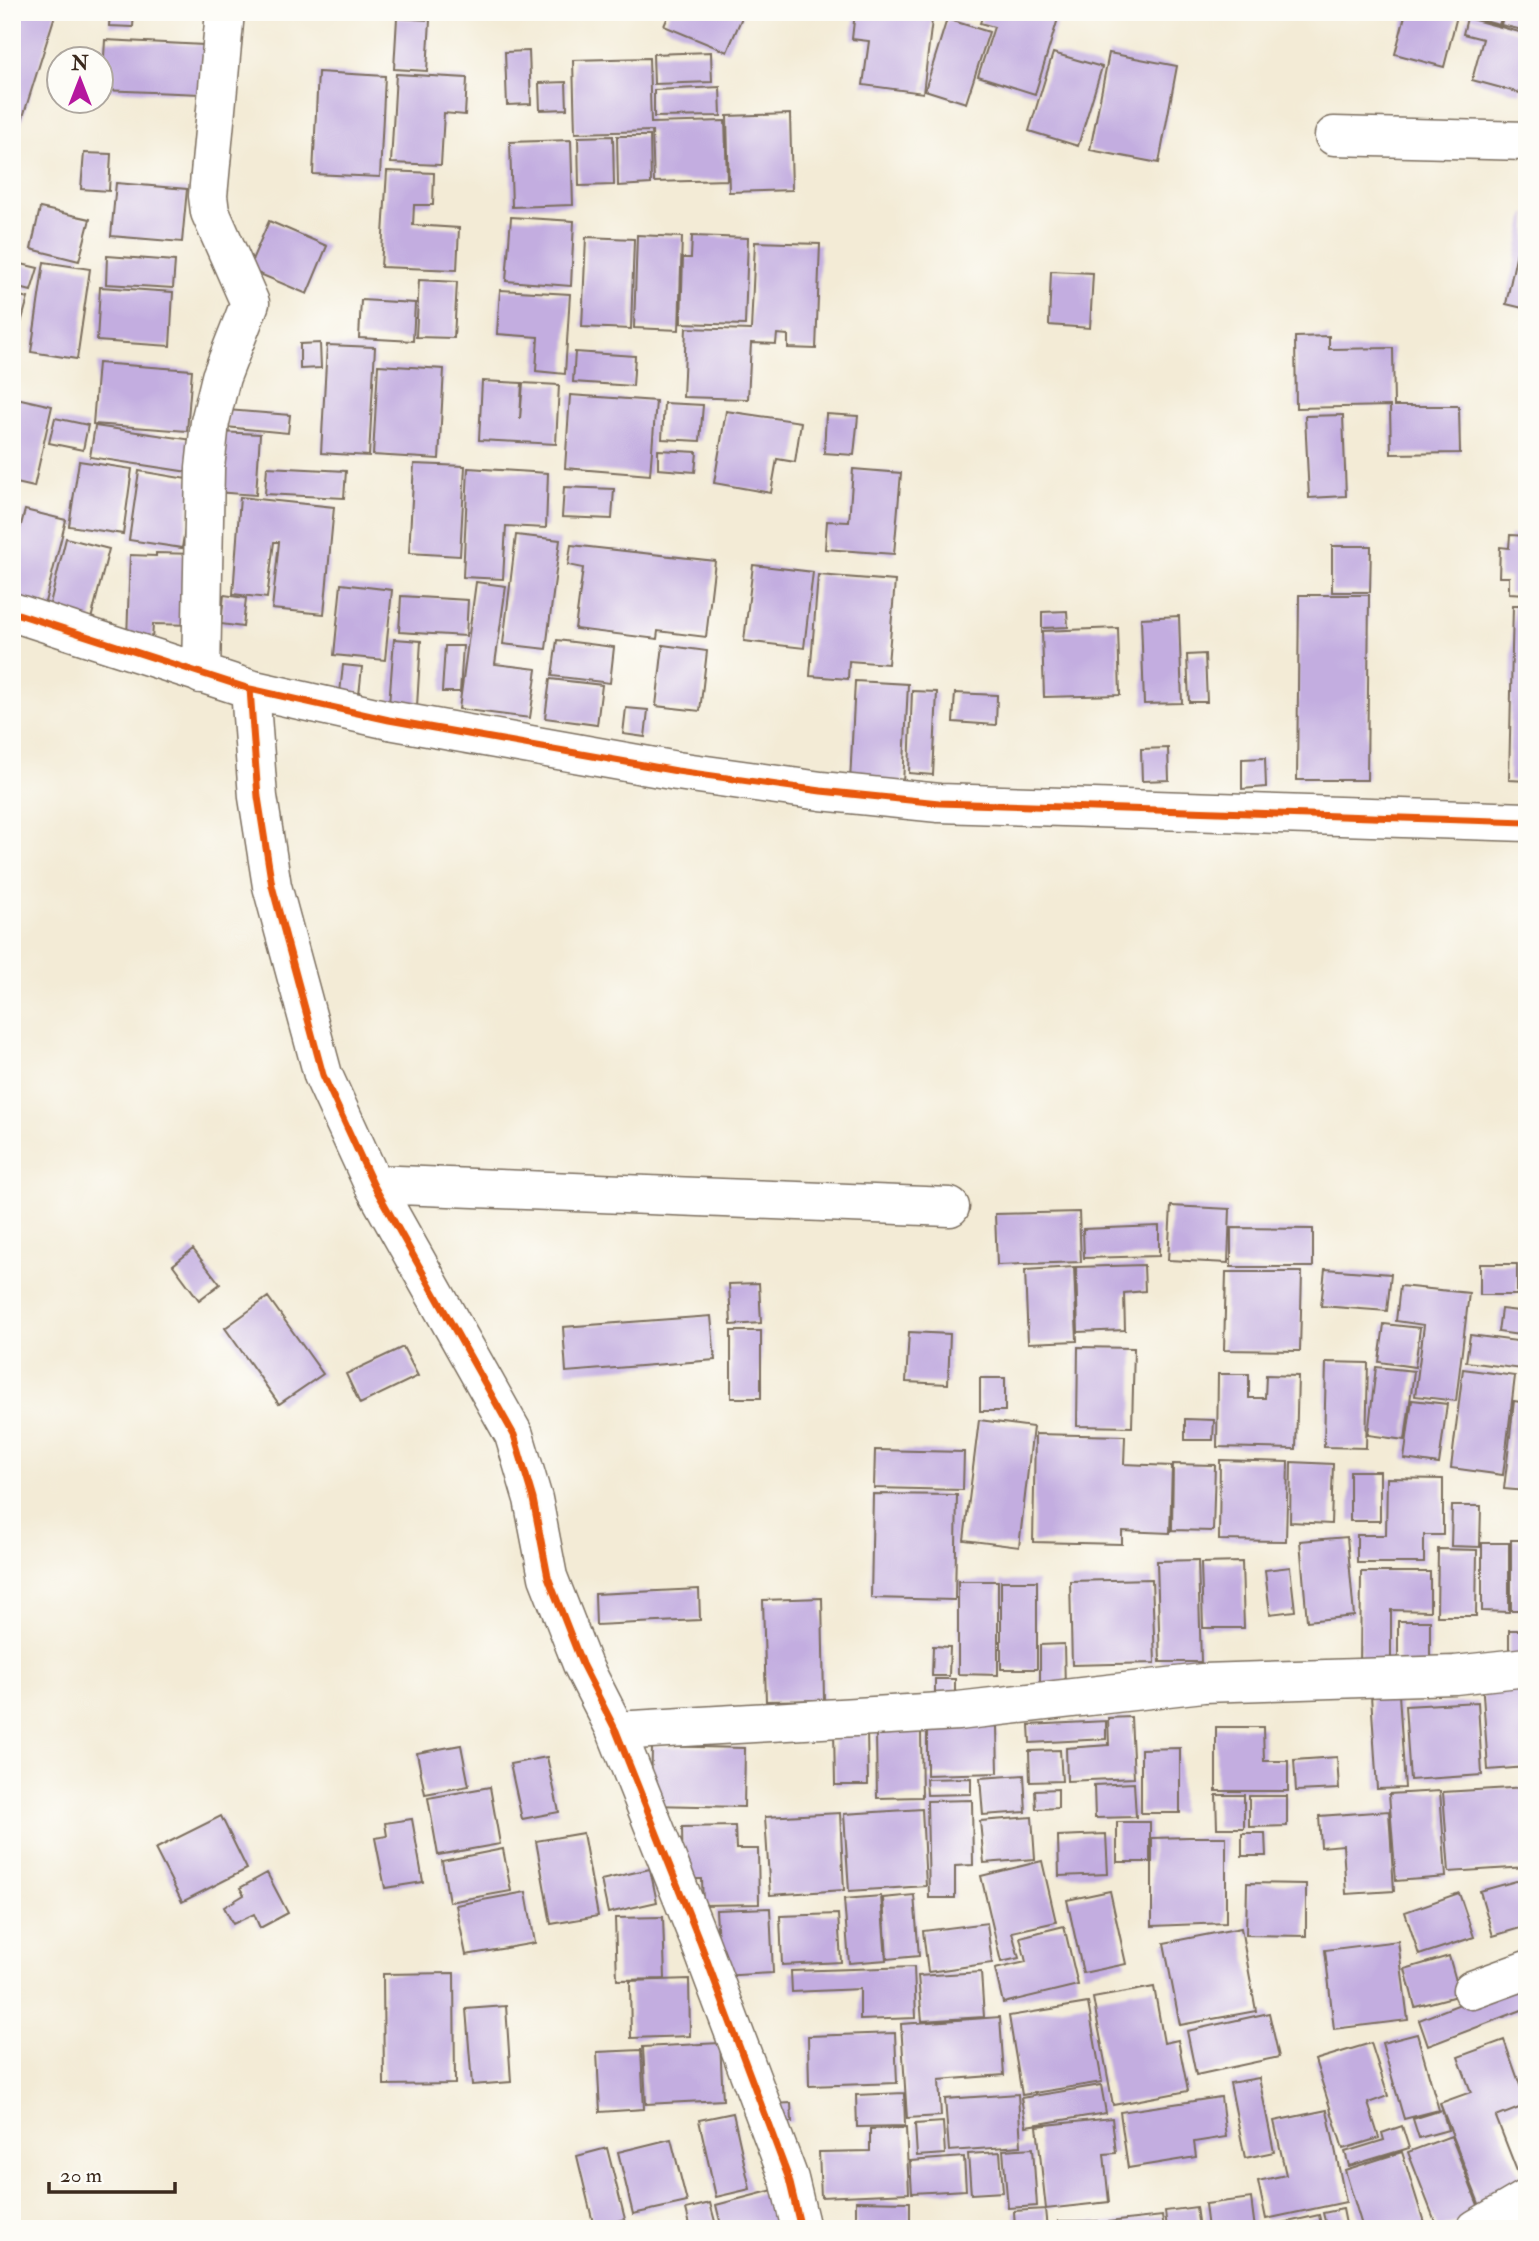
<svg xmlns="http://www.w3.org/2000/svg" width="1539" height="2241" font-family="'IM FELL Double Pica',serif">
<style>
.building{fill:#c3ade0}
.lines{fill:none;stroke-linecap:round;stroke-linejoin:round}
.minor-casing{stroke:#7b6e5e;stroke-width:41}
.minor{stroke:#fff;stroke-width:38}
.cycleway-casing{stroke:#fdfcf7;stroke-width:11}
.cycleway{stroke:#e8590c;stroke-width:7}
</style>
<rect width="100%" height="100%" fill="#fdfcf7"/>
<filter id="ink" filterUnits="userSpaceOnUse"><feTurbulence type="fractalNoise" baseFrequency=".0143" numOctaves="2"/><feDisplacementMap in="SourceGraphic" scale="14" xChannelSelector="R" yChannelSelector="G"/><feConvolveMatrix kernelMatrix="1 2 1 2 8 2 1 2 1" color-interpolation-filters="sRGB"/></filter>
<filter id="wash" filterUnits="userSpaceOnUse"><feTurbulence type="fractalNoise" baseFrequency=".00686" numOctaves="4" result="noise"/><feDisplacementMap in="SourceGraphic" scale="28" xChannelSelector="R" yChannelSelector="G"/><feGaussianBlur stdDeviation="1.57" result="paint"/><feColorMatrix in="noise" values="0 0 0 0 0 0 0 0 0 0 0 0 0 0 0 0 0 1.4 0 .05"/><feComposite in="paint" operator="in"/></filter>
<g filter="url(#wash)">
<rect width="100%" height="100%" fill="#f3ebd6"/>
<g id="blocks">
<!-- building -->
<path class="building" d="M12,12H56L17,136L12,134Z
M110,12H134L133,27L109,26Z
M670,12H737L743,15L727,52L664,26Z
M855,12H933L923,93L863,85L869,41L852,39Z
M984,12H1060L1035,94L978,76L994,27L980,23Z
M1406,12H1458L1444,67L1395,54Z
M1468,12H1503L1499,25L1467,16Z
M1504,12H1527V31L1501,25Z
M397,18L430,20L427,71L394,69Z
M1467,18L1527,34V67L1520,93L1472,80L1483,39L1463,34Z
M947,19L989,32L966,103L925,90Z
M105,40L204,45L201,94L102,90Z
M529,51L531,104L507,105L505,52Z
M711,52L712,82L654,84L653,54Z
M1053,53L1102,67L1078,146L1029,131Z
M1109,53L1177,66L1159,163L1090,150Z
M649,58L651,123L725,121L727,180L654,182L652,131L575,133L573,60Z
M318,72L385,76L380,177L313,174Z
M396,74L467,78L465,115L444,113L441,165L391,163Z
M566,82L567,109L540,110L539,83Z
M720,87L721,116L654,117V90Z
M790,114L792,190L729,192L727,116Z
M613,136L614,185L579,186L578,137Z
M617,136H650L651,184L618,186Z
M571,140L573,205L512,207L510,142Z
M84,153L111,154L109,191L81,189Z
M387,171L434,173L433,205H414L413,225L459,228L457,270L381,267Z
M116,183L187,189L182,242L111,236Z
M40,208L90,219L79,261L31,249Z
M1525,214H1527V309L1506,304Z
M511,217L574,221L571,286L506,281Z
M269,221L327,246L307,294L248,269Z
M637,235L682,237L679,330L634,328Z
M692,236L748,238L745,325L681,323L683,258H691Z
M586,237L634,239L631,329L582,327Z
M755,242L820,244L816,349L788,348V335L777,334L776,344L751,343L748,399L683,397L686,328L751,330Z
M107,256L175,261L173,288L106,284Z
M13,262L38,268L31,291L12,286Z
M44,262L90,269L77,359L31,352Z
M1051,271L1093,273L1090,328L1049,325Z
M419,280L457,282L454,338L416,337Z
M100,287L173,292L170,346L97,341Z
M500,290L570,294L565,374L536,371L538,337L497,334Z
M12,294L28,298L21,323L12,321Z
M361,300L415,303L413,341L359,338Z
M1329,336V349L1393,348L1394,406H1459L1460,453L1391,454L1390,406L1296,408L1295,337Z
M320,343L321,368L300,369V344Z
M327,345L375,347L369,456L321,453Z
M575,352L635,356L633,386L573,382Z
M98,363L192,370L187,431L93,424Z
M378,365L444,369L439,459L373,455Z
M482,381L522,383L520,419L523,383L559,385L556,444L479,440Z
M570,395L656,401L650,475L565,468Z
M12,397L52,406L34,487L12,482Z
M664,403L703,405L700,441L662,439Z
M227,410L290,415L288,433L226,427Z
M726,411L801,422L795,462L777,459L771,493L714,483Z
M826,414L858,416L854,455L824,453Z
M1343,415L1346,496L1309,498L1305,416Z
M55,418L88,425L83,450L49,443Z
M95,426L200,441L195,473L90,457Z
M218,432L260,434L256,495L215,492Z
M658,450L697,452L695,472L658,469Z
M79,461L132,469L123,534L69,526Z
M414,464L465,466L460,556L409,553Z
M267,467L346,471L344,498L265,494Z
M468,468L548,473L546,528L506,526L503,579L463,577Z
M853,469L901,473L894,554L825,549L827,521L849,522Z
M139,471L193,480L182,548L129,540Z
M564,487L614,489L612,519L562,517Z
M240,497L334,507L324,614L272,609L279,542H274L267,598L233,594Z
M25,510L66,520L43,610L12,602V559Z
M516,535L560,540L546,649L503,644Z
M1510,535L1527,536V594L1509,593V577H1499L1500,547L1509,548Z
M66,538L109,549L89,627L47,616Z
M571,545L715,561L706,637L658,631L657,639L575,629L583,568L568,565Z
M1332,546H1371L1370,592H1332Z
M156,553L196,554L194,625L153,624L152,641L127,639L130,555L156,556Z
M753,565L813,572L804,648L744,641Z
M818,575L895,581L888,664L849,661L848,679L810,676Z
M476,582L506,586L495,664L537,669L530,718L459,709Z
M341,584L392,590L385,660L334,655Z
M224,595L246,598L243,627L221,624Z
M1299,595H1369L1367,780H1297Z
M401,596L468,600L466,636L399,632Z
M1513,605H1527V781L1509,780Z
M1067,611L1068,627L1042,628V612Z
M1179,616L1182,703L1144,704L1141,618Z
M1118,628L1120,695L1044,697L1042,631Z
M394,639L421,641L417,706L389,705Z
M557,640L614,647L610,683L552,676Z
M663,645L707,651L700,711L656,706Z
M445,646H463L460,692H442Z
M1205,654L1207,702H1189L1187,655Z
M343,665L362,667L359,695L340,693Z
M550,679L602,685L597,725L545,718Z
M855,681L908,684L903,784L850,782Z
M912,691L937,692L933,775L909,773Z
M955,693L997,695L996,725L953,722Z
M626,708L648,710L645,737L623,734Z
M1168,748L1169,780L1142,781L1141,749Z
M1265,758L1266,787L1242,789V759Z
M1171,1206L1230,1209L1228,1263L1168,1260Z
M1079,1212L1081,1262L997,1265L995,1214Z
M1159,1226V1256L1084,1258L1083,1229Z
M1231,1228L1313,1229V1267H1231Z
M193,1249L220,1284L199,1300L173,1265Z
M1480,1264H1517V1295H1480Z
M1144,1265L1145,1291L1124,1293L1125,1330L1078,1332L1076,1267Z
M1074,1267L1077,1341L1028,1343L1025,1270Z
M1325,1269L1391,1274L1387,1311L1321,1306Z
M1226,1272H1302L1300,1351L1224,1350Z
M759,1283L761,1323L731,1325L729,1284Z
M1400,1286L1469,1293L1456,1401L1415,1396L1424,1325L1396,1321Z
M268,1297L323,1374L279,1404L225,1328Z
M1501,1309L1527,1312V1336L1498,1332Z
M711,1316L715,1360L566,1372L563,1327Z
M1384,1324L1420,1328L1415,1367L1379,1362Z
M731,1331H761V1398H731Z
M909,1332L950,1334L948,1384L906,1382Z
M1470,1335L1525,1342L1522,1369L1466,1362Z
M403,1347L418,1376L360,1404L346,1374Z
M1078,1347L1134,1348L1132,1427L1077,1426Z
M1326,1362L1368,1363L1366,1448L1324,1447Z
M1376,1367L1414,1371L1405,1440L1368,1435Z
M1463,1369L1515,1376L1503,1475L1451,1468Z
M1218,1374H1249V1398H1265L1266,1375L1298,1376L1296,1449L1217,1447Z
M980,1378H1005V1411H980Z
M1412,1400L1447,1404L1439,1464L1404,1459Z
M1514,1401L1527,1403V1491L1504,1489Z
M1185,1419L1214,1420L1213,1440H1185Z
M979,1420L1033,1427L1019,1547L964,1540Z
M1035,1434L1125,1436L1124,1464L1172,1466L1170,1533L1122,1531V1544L1033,1542Z
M875,1450L964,1452L963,1490L874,1488Z
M1220,1460L1288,1462L1286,1541L1219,1540Z
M1291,1462L1333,1464L1331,1524L1290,1522Z
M1173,1464L1215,1465L1213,1531L1172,1530Z
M1350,1471H1380V1521H1350Z
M1387,1478L1443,1479V1535H1424V1563H1357V1535H1386Z
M873,1494L957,1495L955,1600L871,1598Z
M1452,1506H1481L1480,1547L1451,1546Z
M1347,1537L1354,1616L1307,1621L1300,1541Z
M1511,1540H1527V1610H1511Z
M1482,1543H1509V1612L1482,1611Z
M1438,1549L1477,1550L1476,1616H1437Z
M1198,1560L1201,1662H1160L1157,1561Z
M1242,1562L1244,1628H1203L1201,1563Z
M1290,1567L1295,1611L1270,1614L1265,1570Z
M1361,1572H1430V1611L1391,1610V1671H1360Z
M1152,1579L1155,1663L1072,1665L1070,1581Z
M958,1581H998V1675L958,1674Z
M1001,1581H1037V1669H1001Z
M699,1589L700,1620L596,1625L595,1594Z
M822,1598L824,1700L766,1701L763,1600Z
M1398,1621H1430V1672H1398Z
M1509,1630H1527V1659H1509Z
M1064,1644L1065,1688H1040V1645Z
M933,1646L950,1647L949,1676H932Z
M1527,1676V1767L1488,1770L1482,1679Z
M935,1679H955V1697H935Z
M1399,1694L1405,1788L1377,1789L1371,1695Z
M1478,1702L1482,1775L1410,1780L1405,1706Z
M1131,1717L1134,1778L1067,1781L1066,1748L1109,1745L1108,1718Z
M1106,1721V1739L1030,1743L1029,1725Z
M997,1726L998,1773L927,1775V1727Z
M1216,1727H1263L1264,1761H1288V1791H1216Z
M834,1729H867L868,1785H835Z
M921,1731L922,1797L877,1798L876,1732Z
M461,1745L469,1786L425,1794L417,1753Z
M652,1746L745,1748L744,1807L651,1805Z
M1180,1748V1813H1141V1749Z
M1060,1750L1062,1781L1030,1782L1029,1751Z
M547,1757L559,1812L522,1819L510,1764Z
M1337,1757L1339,1789L1296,1791L1294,1760Z
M1024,1775L1026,1812L983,1815L980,1778Z
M971,1778V1794L927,1795L926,1779Z
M1134,1783L1136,1817L1095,1818L1094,1785Z
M490,1787L500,1844L438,1855L428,1798Z
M1527,1787V1867L1449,1872L1443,1792Z
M1058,1789V1808L1036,1809L1035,1790Z
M1440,1791L1446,1877L1396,1881L1389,1794Z
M1216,1795H1244V1828H1217Z
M1249,1796H1287V1826L1249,1827Z
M972,1800L973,1865L955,1866V1898H929L927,1801Z
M922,1809L926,1886L849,1891L844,1814Z
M1389,1811L1394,1891L1346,1894L1343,1845L1321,1847L1319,1816Z
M840,1813L844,1890L770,1895L765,1817Z
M221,1816L247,1869L182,1902L155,1849Z
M1032,1817L1035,1859L984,1863L980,1821Z
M412,1819L423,1882L385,1888L375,1838L387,1836L385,1823Z
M1117,1822H1150V1862H1117Z
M735,1826L736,1849H758L759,1904L703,1905L702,1879H683L682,1827Z
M583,1833L598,1916L551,1924L536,1841Z
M1242,1833H1265L1266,1856H1242Z
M1106,1834L1108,1874L1059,1876L1058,1836Z
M1190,1837H1226V1923L1152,1926V1838Z
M503,1849L511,1891L449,1902L442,1861Z
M1042,1861L1056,1922L1012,1932L1019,1958L1001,1962L981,1876Z
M650,1869L657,1902L608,1913L601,1880Z
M267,1873L288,1913L260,1928L254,1914L233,1924L224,1907L244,1895L240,1888Z
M1527,1878V1926L1493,1936L1480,1891Z
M1247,1883L1306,1884V1936L1246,1935Z
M1110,1891L1126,1964L1083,1973L1067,1900Z
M526,1892L535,1943L466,1955L456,1905Z
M1459,1893L1474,1937L1419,1955L1405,1912Z
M914,1895L919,1956L887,1959L883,1898Z
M881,1896L886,1960L849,1963L844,1899Z
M770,1908L773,1973L720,1976L716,1910Z
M838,1914L841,1962L782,1965L780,1916Z
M663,1917L665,1979L617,1980L615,1918Z
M987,1923L992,1963L928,1972L923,1931Z
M1064,1926L1078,1985L1003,2003L995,1969L1026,1962L1020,1937Z
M1241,1928L1256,2011L1180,2025L1164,1943Z
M1398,1941L1408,2020L1334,2029L1325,1950Z
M1449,1956L1460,1995L1415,2007L1405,1969Z
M914,1967L916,2018L860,2020V1989L792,1992L791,1971Z
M981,1972L984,2017L922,2021L918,1976Z
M454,1973L455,2084L384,2085L383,1974Z
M1527,1978V2008L1428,2046L1419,2020Z
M689,1979L690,2036L631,2038L630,1981Z
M1154,1987L1164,2043L1178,2040L1188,2091L1113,2105L1093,1998Z
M1088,2003L1102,2082L1022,2095L1009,2016Z
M506,2006L511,2082L472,2085L466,2009Z
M1269,2013L1279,2057L1196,2075L1187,2031Z
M1000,2017L1004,2075L939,2080L941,2116L907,2118L901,2024Z
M895,2033L897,2083L809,2086L808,2036Z
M1417,2034L1439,2110L1404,2119L1382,2043Z
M1504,2040L1527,2105L1496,2117L1524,2189L1480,2206L1440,2103L1471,2092L1458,2057Z
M720,2043L723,2100L646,2104L643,2047Z
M1371,2043L1388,2096L1368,2103L1379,2138L1343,2149L1315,2060Z
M641,2050L644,2109L600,2112L597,2052Z
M1259,2078L1274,2152L1245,2158L1230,2083Z
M1101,2085L1106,2113L1026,2126L1021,2098Z
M904,2093L905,2126L857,2127L856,2095Z
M1018,2094L1021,2146L949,2151L945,2099Z
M1221,2097L1226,2137L1194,2142L1196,2157L1128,2168L1120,2112Z
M791,2103L792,2122H775V2104Z
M1327,2110L1346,2202L1266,2219L1258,2181L1286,2175L1274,2121Z
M1442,2110L1448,2130L1419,2138L1413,2119Z
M733,2113L750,2189L716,2197L699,2120Z
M1112,2118L1116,2153L1104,2154L1109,2202L1046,2209L1037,2126Z
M943,2122L945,2154L917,2156L915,2124Z
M1402,2126L1409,2148L1349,2166L1345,2152L1384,2140L1382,2133Z
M906,2128L909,2193L821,2197L819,2152L870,2151V2129Z
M1451,2136L1481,2213L1438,2229L1408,2152Z
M671,2139L687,2202L633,2214L618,2152Z
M607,2148L625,2219L594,2227L577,2156Z
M1033,2148L1037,2206L1008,2208L1003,2150Z
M1000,2152L1003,2192L971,2194L968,2154Z
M1402,2152L1426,2229H1363L1345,2170Z
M964,2157L966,2190L912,2193L910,2161Z
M781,2188L789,2221L770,2226L771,2229H722L716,2205Z
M1251,2198L1255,2229H1208L1205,2204Z
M856,2201L910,2202V2229H856Z
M710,2203L717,2229H691L686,2209Z
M1196,2207L1199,2229H1167L1165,2211Z
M1045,2209L1047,2229H1015L1014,2211Z
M1343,2209L1347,2229H1327L1323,2213Z
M1319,2215L1322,2229H1284L1283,2223Z
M1162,2216L1164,2229H1101L1100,2223Z
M1058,2221H1097L1098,2229H1059Z"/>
</g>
</g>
<g filter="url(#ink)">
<use href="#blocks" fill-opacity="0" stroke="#7b6e5e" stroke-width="2"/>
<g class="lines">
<defs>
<path id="minor" d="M1334,136L1527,141
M12,612L250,689L389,720L677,771L821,791L939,803L1527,822
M201,674L205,468L210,422L221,377L250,303L210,212L208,196L225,12
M250,689L258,797L272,886L323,1075L373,1184L514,1435L533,1499L548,1577L582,1664L616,1731L700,1942L789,2179L801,2229
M373,1184L950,1207
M616,1731L958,1711L1203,1683L1455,1675L1527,1667
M1472,1990L1527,1970
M1476,2229L1527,2199"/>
</defs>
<!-- minor casing -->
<use href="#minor" class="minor-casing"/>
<!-- minor -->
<use href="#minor" class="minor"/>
<defs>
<path id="cycleway" d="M12,612L250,689L389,720L677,771L821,791L939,803L1527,822
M250,689L258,797L272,886L323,1075L373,1184L514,1435L533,1499L548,1577L582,1664L616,1731L700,1942L789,2179L801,2229"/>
</defs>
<!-- cycleway casing -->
<use href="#cycleway" class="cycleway-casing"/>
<!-- cycleway -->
<use href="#cycleway" class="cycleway"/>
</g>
</g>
<!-- margin -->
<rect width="1539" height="2241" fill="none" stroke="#fdfcf7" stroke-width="42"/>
<!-- north arrow -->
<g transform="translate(80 80)"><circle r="33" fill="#fdfcf7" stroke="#afa8a0" stroke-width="2"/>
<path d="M0-5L12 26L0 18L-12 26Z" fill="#b5179e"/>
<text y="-10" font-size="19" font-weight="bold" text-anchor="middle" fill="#3b2a1e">N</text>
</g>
<!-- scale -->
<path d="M49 2182v10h126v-10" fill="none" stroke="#3b2a1e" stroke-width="3.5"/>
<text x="60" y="2182" font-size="21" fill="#3b2a1e" stroke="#fdfcf7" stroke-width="5" paint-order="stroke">20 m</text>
</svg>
